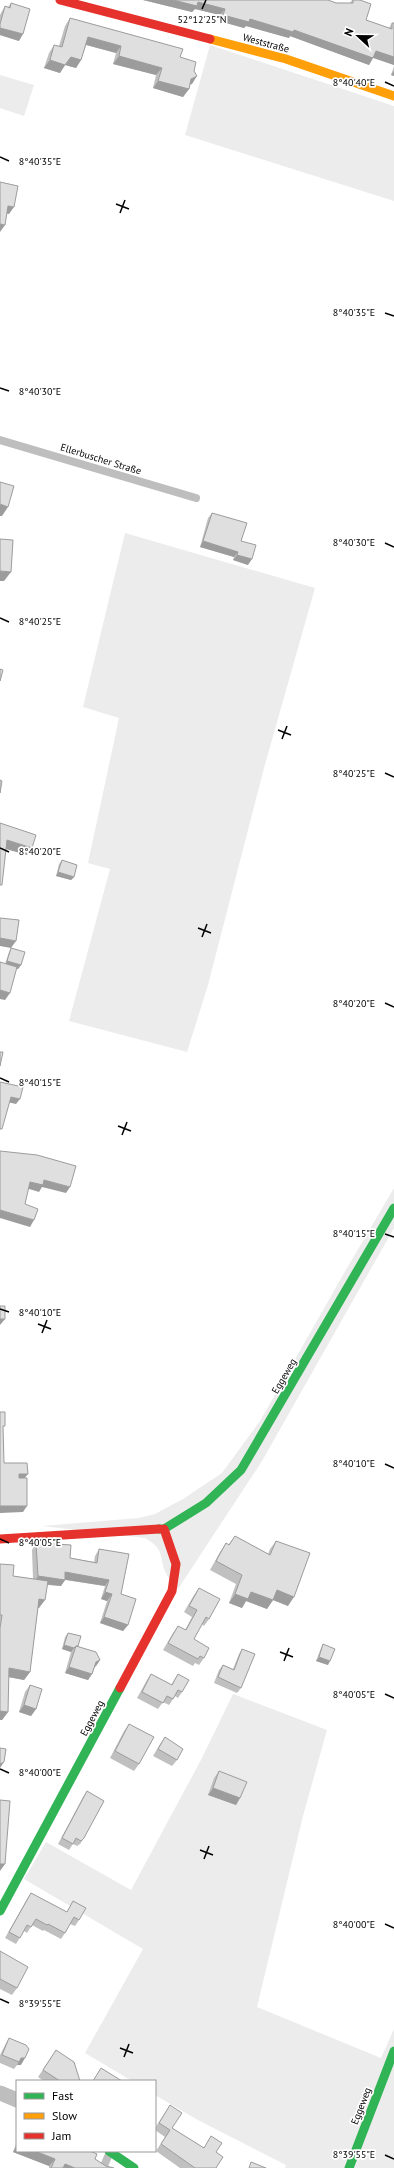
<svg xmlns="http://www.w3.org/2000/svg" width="394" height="2168" font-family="'PT Sans',sans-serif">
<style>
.green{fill:#ececec}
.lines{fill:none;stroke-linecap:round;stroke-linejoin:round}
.lane{stroke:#bebebe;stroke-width:8}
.street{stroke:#bebebe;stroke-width:15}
.fast{stroke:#30b455;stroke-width:9}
.slow{stroke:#ff9f0a;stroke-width:9}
.jam{stroke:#e5322d;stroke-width:9}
.wall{fill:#c0c0c0}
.shaded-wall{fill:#9c9c9c}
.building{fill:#dfdfdf;stroke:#9c9c9c}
.ticks{fill:none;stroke:#000;stroke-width:1.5}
.labels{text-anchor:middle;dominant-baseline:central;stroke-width:3.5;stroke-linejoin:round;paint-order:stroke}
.street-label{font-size:10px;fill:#000;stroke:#fff}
.ticks-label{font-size:10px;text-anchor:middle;fill:#000;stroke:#fff;stroke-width:3.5;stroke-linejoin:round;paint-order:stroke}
</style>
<rect width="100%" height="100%" fill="#fff"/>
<!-- green -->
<path class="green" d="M210,45L394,106V201L185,135Z
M0,75L34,85L24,116L0,108Z
M125,533L315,588L264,768L208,985L187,1052L69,1021L110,869L88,863L119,718L83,707Z
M394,1188V1228L262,1461L178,1589C175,1585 170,1581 168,1577C157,1559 168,1551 145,1538L42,1526L139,1518L155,1514L183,1499L222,1473L260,1421L347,1268Z
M233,1694L327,1730L303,1816L257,2007L381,2058L394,2029V2168H285L286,2165L196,2119L155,2095V2081H132L85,2053L143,1949L24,1879L46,1842L131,1890L202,1758Z"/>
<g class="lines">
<!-- lane -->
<path class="lane" d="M0,440L196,498
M103,2168L110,2152"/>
<!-- street -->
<path class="street" d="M0,2093L17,2100"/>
<!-- fast -->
<path class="fast" d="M159,1529H164L206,1503L241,1470L394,1208
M0,1911L120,1688
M109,2151L134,2168
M349,2168L394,2051"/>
<!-- slow -->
<path class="slow" d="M210,39L286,59L394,96"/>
<!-- jam -->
<path class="jam" d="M60,0L210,39
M0,1539L159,1529
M120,1688L172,1591L176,1564L164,1529"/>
</g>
<!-- wall -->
<path class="wall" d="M143,0L350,3L352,0H360L366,20L389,28L392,23H394V65L373,58L369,65L290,36L289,38L246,26L244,28L219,21L220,15L195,9L192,12Z
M11,3L19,41L0,35V15L1,13L5,6L8,7Z
M70,18L180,57L194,71L192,84H190L189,89L183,97L153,88L156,75L113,64L116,53L86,45L81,60L76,68L65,65L60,73L44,68L49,53L54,45L59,46L65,26Z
M394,66V76L391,75Z
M212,513L241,541L248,565L233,560L234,557L200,547L208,518Z
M62,860L74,877L71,880L56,876L59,864Z
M11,948L21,965L18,969L17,968L5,1000V964L9,952Z
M235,1536L268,1554L270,1549L276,1541L288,1606L273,1600L267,1609L246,1601L242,1608L229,1603L236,1584L210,1570L220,1552L226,1543L229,1544Z
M36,1543L56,1544L70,1558L94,1562L95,1556L99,1549L121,1594L128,1625L123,1631L100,1623L107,1601L101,1599L105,1586L65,1580L61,1586L47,1585L39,1608H38L30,1672L24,1680L8,1677V1712L2,1720H0V1564L13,1576L33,1579L32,1550Z
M199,1588L209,1619L204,1626L202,1624L194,1639L204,1658L199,1665L195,1663L193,1666L163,1650L173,1633L178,1626L185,1630L192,1617L184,1612L194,1595Z
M68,1633L78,1646L100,1660L96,1666L95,1667L92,1674L88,1680L65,1673L71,1652L62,1649L65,1637Z
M323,1644L328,1665L316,1661L321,1648Z
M242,1649L241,1688L237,1693L214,1683L219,1670L223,1665L233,1669L239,1654Z
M151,1674L171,1685L178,1674L182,1692L178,1698L175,1696L169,1705L163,1702L158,1709L137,1698L147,1680Z
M30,1685L36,1709L31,1716L19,1712L25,1692Z
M129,1724L139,1764L134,1771L110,1758L124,1731Z
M165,1737L177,1760L172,1766L153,1756L160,1744Z
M219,1771L240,1798L236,1805L208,1795L214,1778Z
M87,1791L84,1838L80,1844L77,1846L73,1844L69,1850L58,1844L83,1797Z
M31,1893L67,1912L73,1901L79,1920L75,1926L70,1924L65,1933L61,1939L44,1930L43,1931L32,1925L27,1933L24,1931L16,1944L5,1938L27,1899Z
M0,1951L17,1988L12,1995L0,1989Z
M9,2038L21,2065H17L14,2069L0,2063V2055L5,2045Z
M56,2050L80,2081H44L38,2077Z
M170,2105L172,2128L204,2148L211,2136L216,2152V2168H180L156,2151L165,2137L155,2130V2128Z
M17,2141V2151L95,2159L106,2166L114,2168H49V2166L13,2152Z"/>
<!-- shaded-wall -->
<path class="shaded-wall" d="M143,0H173L198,2L225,9L220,15L195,9L192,12Z
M223,15L250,19L294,30L373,58L369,65L290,36L289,38L246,26L244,28L219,21Z
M0,28L23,34L19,41L0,35Z
M88,37L121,46L116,53L83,44Z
M376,51L394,57V65L371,57Z
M119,56L162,68L156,75L113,64Z
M71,57L81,60L76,68L65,65L60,73L44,68L50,60Z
M394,71V76L391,75Z
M197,76L192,84L186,86L191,79Z
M158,81L189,89L183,97L153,88Z
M8,206L14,207L9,214L4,213Z
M0,224L5,225L0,232Z
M0,504L8,507L2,516H0Z
M203,541L238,552L234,557L200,547Z
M237,555L252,559L248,565L233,560Z
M0,571L11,572L4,581H0Z
M7,840L32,848L27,855L2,848Z
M58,872L74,877L71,880L56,876Z
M0,938L16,941L11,948L0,946Z
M7,961L21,965L18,969L5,965Z
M0,990L10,993L5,1000L0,999Z
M11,1097L20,1099L16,1104L7,1102Z
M44,1180L70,1187L66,1193L42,1187L39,1192L26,1188L30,1182Z
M0,1210L34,1220L30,1227L0,1218Z
M0,1319H5L0,1325Z
M19,1474H28L23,1480L14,1481Z
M0,1506H27L23,1512L0,1513Z
M65,1572L109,1580L105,1586L61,1579Z
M38,1576L65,1580L61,1586L34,1583Z
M277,1590L294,1597L288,1606L273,1600L267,1609L246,1601L242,1608L229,1603L235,1594L251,1592Z
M105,1592L112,1594L107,1601L101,1599Z
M39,1599L45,1600L39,1608L33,1607Z
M104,1617L128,1625L123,1631L100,1623Z
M64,1645L74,1648L71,1652L62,1649Z
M319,1657L330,1661L328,1665L316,1661Z
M100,1660L96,1666L92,1668L96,1662Z
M69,1667L92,1674L88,1680L65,1673Z
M9,1668L30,1672L24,1680L3,1676Z
M24,1705L36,1709L31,1716L19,1712Z
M0,1711L8,1712L2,1720H0Z
M4,1762L0,1768V1764Z
M213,1788L240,1798L236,1805L208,1795Z
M0,1864H5L0,1871Z
M21,2058H25L21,2065H17Z
M17,2146V2151H35L55,2159L49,2166L13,2152Z
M65,2164L75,2168H62Z"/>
<!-- building -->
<path class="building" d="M173,0H328L336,3H353V0H360L371,4L366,20L392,29V23H394V57L376,51L373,58L294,30L293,32L250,19L249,22L223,15L225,9L198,2L197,6Z
M11,3L30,9L23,34L0,28V24L5,6L10,8Z
M70,18L183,49L180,57L196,62L194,71L197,76L191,79L189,89L158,81L162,68L119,56L121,46L88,37L81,60L71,57L65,65L50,60L54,45L62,47Z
M0,182L18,186L14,207L8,206L5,225L0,224Z
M0,482L14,486L8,507L0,504Z
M212,513L247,523L241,541L256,545L252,559L237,555L238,552L203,541Z
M0,539L13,540L11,572L0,571Z
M0,669L3,670L0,681Z
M0,780L2,781L0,793Z
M0,823L36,835L32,848L7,840L2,885H0Z
M62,860L77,865L74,877L58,872Z
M0,918L19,920L16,941L0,938Z
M11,948L25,952L21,965L7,961Z
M0,962L17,967L10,993L0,990Z
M0,1052H3L0,1066Z
M0,1082L23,1087L20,1099L11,1097L2,1129H0Z
M0,1151L37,1155L76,1166L70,1187L44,1180L43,1185L30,1182L25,1204L38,1209L34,1220L0,1210Z
M0,1306H5V1319H0Z
M0,1412H5V1426H3L4,1463H27L28,1474H19V1478H27V1506H0Z
M235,1536L270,1555L276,1541L310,1553L294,1597L277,1590L273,1600L251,1592L248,1599L235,1594L242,1575L216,1561L226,1543L229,1545Z
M56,1542V1544L71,1545L70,1558L97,1563L99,1549L129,1554L121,1594L136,1599L128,1625L104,1617L112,1594L105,1592L109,1580L65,1572V1580L38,1576L36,1543Z
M0,1564L14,1565L13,1576L48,1581L45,1600L39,1599L30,1672L9,1668L8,1712L0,1711V1628L2,1615H0Z
M199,1588L220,1599L209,1619L206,1617L194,1639L209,1648L204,1658L200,1656L198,1659L168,1643L178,1626L186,1630L197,1610L189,1606Z
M68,1633L81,1636L78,1646H76L74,1648L64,1645Z
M323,1644L335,1649L330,1661L319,1657Z
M76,1646L96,1652L100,1660L96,1662L92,1674L69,1667Z
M242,1649L255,1654L241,1688L218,1677L223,1665L234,1670Z
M151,1674L172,1685L178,1674L189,1680L182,1692L178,1690L173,1699L167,1696L163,1703L142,1692Z
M30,1685L42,1689L36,1709L24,1705Z
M129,1724L154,1737L139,1764L115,1751Z
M165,1737L183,1749L177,1760L158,1749Z
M0,1748L6,1749L4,1762L0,1764Z
M219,1771L247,1782L240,1798L213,1788Z
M87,1791L104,1801L84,1838L81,1841L76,1838L73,1844L62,1838Z
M0,1800L10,1801L5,1864H0Z
M31,1893L67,1912L73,1901L86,1908L79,1920L74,1917L65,1933L48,1924L47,1925L36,1919L31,1927L27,1925L20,1938L9,1932Z
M0,1951L28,1967L17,1988L0,1979Z
M9,2038L26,2045L29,2049L25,2058H21L19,2062L2,2055Z
M56,2050L74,2062L80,2081H60L43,2070Z
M101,2068L122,2081H93Z
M170,2105L182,2113L172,2128L204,2148L211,2136L222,2143L216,2152L223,2157L216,2168H195L161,2144L170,2130L159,2123Z
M35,2151H90L97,2154L95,2159L106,2166L114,2168H75L65,2164L63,2168H51L55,2159Z
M251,2162L266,2168H249Z"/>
<!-- ticks -->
<path class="ticks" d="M202,9L206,0M385,82L394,86M0,157L9,161M116,204L129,209M120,213L125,200M385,313L394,316M0,388L9,391M385,543L394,547M0,618L9,622M278,730L291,735M282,739L287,726M385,773L394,777M0,848L9,852M198,928L211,933M202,937L207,924M385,1003L394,1007M0,1078L9,1082M118,1126L131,1131M122,1135L127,1122M385,1234L394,1237M0,1309L9,1312M38,1324L51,1329M42,1333L47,1320M385,1464L394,1468M0,1539L9,1543M280,1652L293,1657M284,1661L289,1648M385,1694L394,1698M0,1769L9,1773M200,1850L213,1855M204,1859L209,1846M385,1924L394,1928M0,1999L9,2003M120,2048L133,2053M124,2057L129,2044M385,2155L394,2159"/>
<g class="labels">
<!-- street labels -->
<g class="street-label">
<text transform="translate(266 43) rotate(15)">Weststraße</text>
<text transform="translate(101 459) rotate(17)">Ellerbuscher Straße</text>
<text transform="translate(284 1376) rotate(-60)">Eggeweg</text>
<text transform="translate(92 1718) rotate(-62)">Eggeweg</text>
<text transform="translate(361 2106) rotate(-69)">Eggeweg</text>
</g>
</g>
<g class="ticks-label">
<text x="202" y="23">52°12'25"N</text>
<text x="354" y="86">8°40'40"E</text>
<text x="40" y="165">8°40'35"E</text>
<text x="354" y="316">8°40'35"E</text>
<text x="40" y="395">8°40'30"E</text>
<text x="354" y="546">8°40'30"E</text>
<text x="40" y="625">8°40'25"E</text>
<text x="354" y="777">8°40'25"E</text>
<text x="40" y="855">8°40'20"E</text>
<text x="354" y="1007">8°40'20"E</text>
<text x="40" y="1086">8°40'15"E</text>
<text x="354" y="1237">8°40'15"E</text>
<text x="40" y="1316">8°40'10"E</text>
<text x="354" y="1467">8°40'10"E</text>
<text x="40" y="1546">8°40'05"E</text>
<text x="354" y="1698">8°40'05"E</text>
<text x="40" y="1776">8°40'00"E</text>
<text x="354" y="1928">8°40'00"E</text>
<text x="40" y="2007">8°39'55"E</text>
<text x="354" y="2158">8°39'55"E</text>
</g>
<!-- legend -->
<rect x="16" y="2080" width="140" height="72" fill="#ffffff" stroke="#999999"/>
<rect x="24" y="2093" width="20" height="6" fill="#30b455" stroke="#999999"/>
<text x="52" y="2100" font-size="12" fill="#000000">Fast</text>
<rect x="24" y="2113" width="20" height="6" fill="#ff9f0a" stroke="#999999"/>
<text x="52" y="2120" font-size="12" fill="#000000">Slow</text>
<rect x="24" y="2133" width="20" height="6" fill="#e5322d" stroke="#999999"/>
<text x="52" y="2140" font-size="12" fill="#000000">Jam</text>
<!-- north arrow -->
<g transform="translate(358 36) rotate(292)" stroke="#ffffff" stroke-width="3" paint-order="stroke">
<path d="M0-3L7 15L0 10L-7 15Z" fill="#000000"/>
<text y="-6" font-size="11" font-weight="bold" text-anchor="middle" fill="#000000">N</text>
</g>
</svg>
